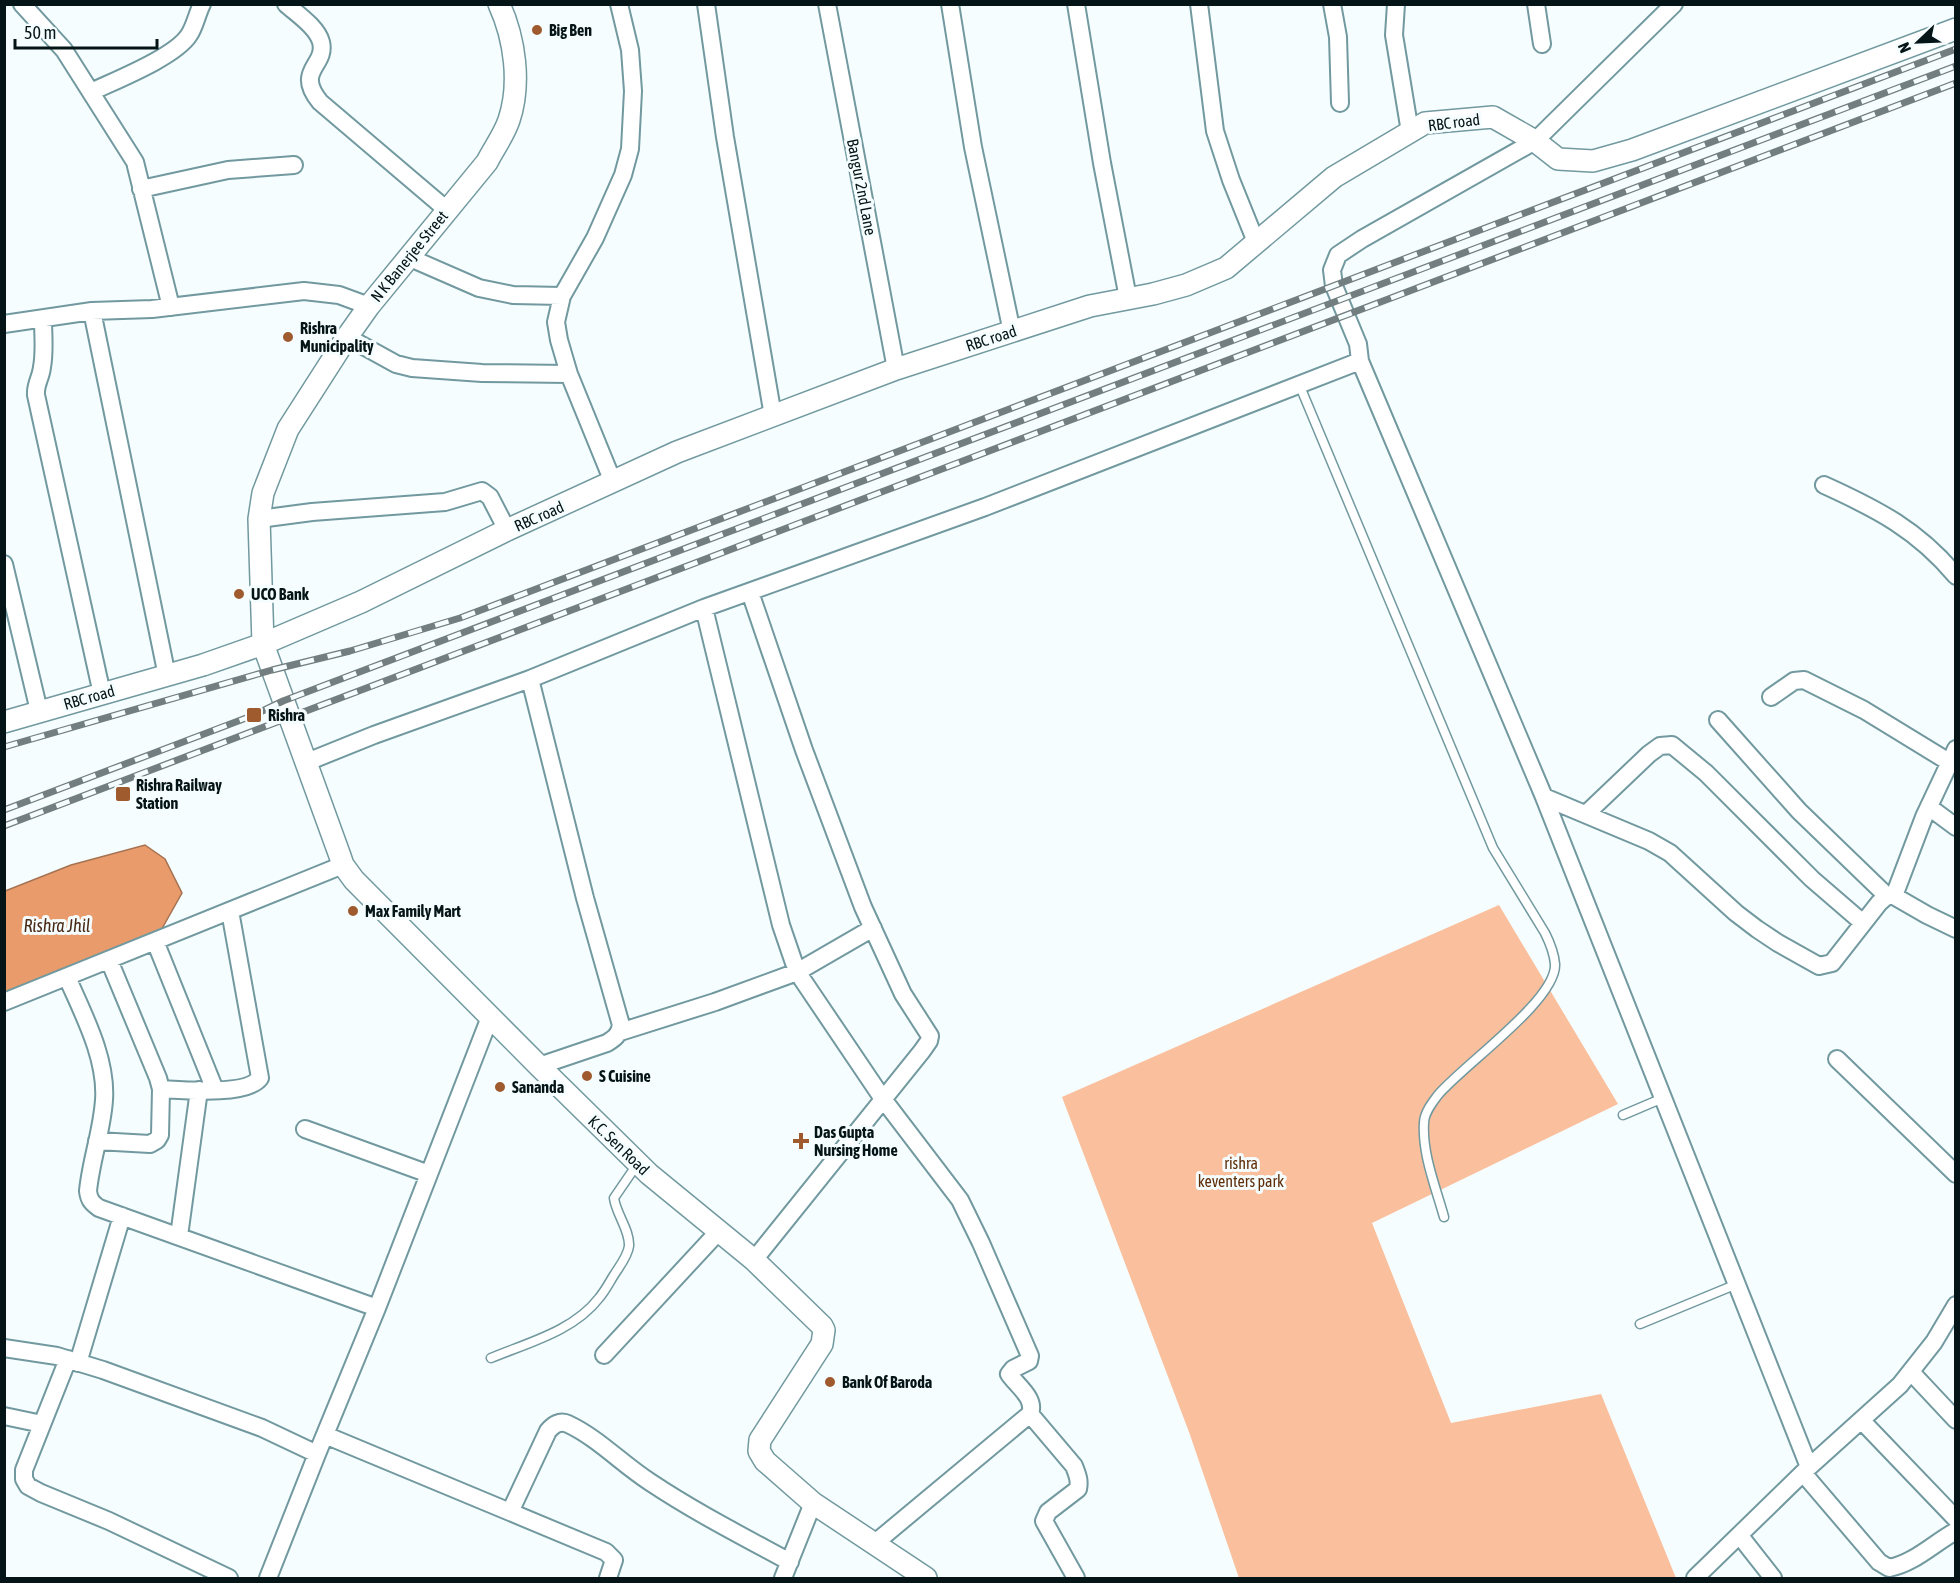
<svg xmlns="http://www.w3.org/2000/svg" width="1960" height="1583" font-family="'Asap Condensed',sans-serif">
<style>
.green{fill:#fabf9c}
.water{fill:#e99b6b;stroke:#a57252;stroke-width:1.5}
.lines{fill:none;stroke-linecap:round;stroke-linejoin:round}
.service-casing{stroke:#71999f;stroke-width:11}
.minor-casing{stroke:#71999f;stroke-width:20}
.tertiary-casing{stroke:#71999f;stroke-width:24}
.service{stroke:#fff;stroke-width:8}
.minor{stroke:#fff;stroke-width:16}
.tertiary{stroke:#fff;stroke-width:21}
.rail-casing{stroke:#727e7f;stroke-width:7}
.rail{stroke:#f5fdfe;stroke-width:4.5;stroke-dasharray:14;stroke-linecap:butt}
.poi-dot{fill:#9f5a2d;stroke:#f5fdfe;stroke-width:2}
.labels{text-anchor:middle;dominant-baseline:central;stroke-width:6;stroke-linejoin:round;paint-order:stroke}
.poi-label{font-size:16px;font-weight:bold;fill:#051416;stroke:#f5fdfe;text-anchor:start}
.street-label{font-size:16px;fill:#051416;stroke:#f5fdfe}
.park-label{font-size:16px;fill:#5f2e08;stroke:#f5fdfe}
.water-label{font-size:18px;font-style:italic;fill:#492915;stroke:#f5fdfe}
</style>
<rect width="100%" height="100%" fill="#f5fdfe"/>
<!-- green -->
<path class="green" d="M1499,905L1618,1104L1372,1223L1451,1423L1601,1394L1676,1578H1239L1189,1432L1062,1097Z"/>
<!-- water -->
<path class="water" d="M145,845L165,859L182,893L155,941L5,999V891L71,865Z"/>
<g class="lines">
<defs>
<path id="service" d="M1299,384L1493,848L1545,933C1550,943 1554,953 1555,964C1557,1000 1463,1065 1438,1095C1432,1103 1424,1113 1424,1123C1422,1154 1436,1188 1444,1217
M1623,1115L1663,1098
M1640,1324L1737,1284
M491,1358C527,1343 574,1331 599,1298C605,1291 609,1283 614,1275C619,1267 628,1256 629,1246C630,1230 616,1214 614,1198L638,1163"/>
<path id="minor" d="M22,4L64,50L135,162L171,307
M286,4C297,14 317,27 321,42C327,66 294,70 320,102L447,210
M706,4L725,137L773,416
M827,4L896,369
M950,4L973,147L1012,332
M1076,4L1102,163L1128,298
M1199,4L1215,131L1231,180L1256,242
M1332,4L1338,37L1340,103
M1396,4L1394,35L1410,132
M1536,4L1542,44
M1674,4L1535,141L1362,239L1338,255L1332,270L1334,286L1358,344L1360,361L1544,797L1809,1467
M91,92C116,80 175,57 189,35C195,26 197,14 202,4
M141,189L228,170L294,165
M408,257L479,288L513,295L562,296
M92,311L167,676
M43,319C43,334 45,352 42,367C41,378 35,384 36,395L102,694
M4,324L92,311L152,309L304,291L339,295L369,306
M347,337L396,364L412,368L482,373L569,374
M613,482L569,374L559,340L556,322L562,296L595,238L623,175L630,149L633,91L630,50L619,4
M1824,485C1877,509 1918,530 1956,576
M259,519L312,512L445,502L482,491L490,497L507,530
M4,564L39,711
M750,592L804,750L863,907L903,994L930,1036L929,1041L922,1051L754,1260
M704,608L781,925L794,963L802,979L883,1099L960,1200L981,1243L1030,1356L1029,1361L1013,1369L1009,1374C1017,1386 1036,1398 1030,1414L875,1543
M1771,697L1794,681L1804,680L1864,710L1949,762
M1718,720L1799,811L1887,896
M307,762L374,735L530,679
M1544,797L1649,841L1670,853L1736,913L1757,929L1778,943L1819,966L1832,963L1879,903L1887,896H1894L1927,915L1956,929
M1929,807L1956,827
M1586,814L1649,754L1660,746L1672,745L1706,773L1812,879L1863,923
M1894,896L1924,817L1956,749
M155,941L215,1090
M67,977C83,1014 107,1058 104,1100C102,1131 91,1160 88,1191C89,1200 92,1203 99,1208L377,1308
M4,1002L343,865
M620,1032L715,1002L797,972L873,928
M1837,1059L1956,1174
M539,1066L607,1043C615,1038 619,1035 621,1025L585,898L530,679L704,608L985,507L1360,361
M161,1089C182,1090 247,1096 260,1078L230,911
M305,1129L429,1174
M97,1141L150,1144L157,1140L160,1135L161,1089L158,1078L109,960
M179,1236L199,1090
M4,1348L57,1356L103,1370L262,1428L317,1454
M604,1355L719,1231
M68,1359L24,1470V1479L28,1486L41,1493L109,1521L229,1578
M78,1363L122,1216
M1911,1372L1956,1420
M1030,1414L1074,1466C1077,1474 1080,1480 1078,1489L1048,1512L1044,1521L1076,1578
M4,1416L42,1424
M1862,1421L1956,1519
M325,1435L606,1552L614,1560L608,1578
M1803,1473L1879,1562L1889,1568C1913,1564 1934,1543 1956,1531
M510,1512L548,1431C553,1425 560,1420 568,1424C598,1438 622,1464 650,1482C695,1512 742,1536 790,1562
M1740,1536L1773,1578
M268,1578L317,1454L377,1308L490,1017
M783,1578L813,1503
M1695,1578L1809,1467L1900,1385L1934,1342L1956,1305"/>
<path id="tertiary" d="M499,4C515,39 521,84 509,120C504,135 494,148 487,162L369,306L347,337L288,429L263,493L259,519L263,644L340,856L343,865L354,880L539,1066L649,1174L754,1260L822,1326L824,1330L822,1344L760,1440L759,1451L765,1461L813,1503L926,1578
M4,722L203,665L263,644L361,602L507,530L677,452L896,369L1090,306L1153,294L1186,285L1226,268L1334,177L1425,123L1493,117L1535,141L1558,159L1593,161L1632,150L1956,29"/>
</defs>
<!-- service casing -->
<use href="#service" class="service-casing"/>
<!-- minor casing -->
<use href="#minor" class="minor-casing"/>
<!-- tertiary casing -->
<use href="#tertiary" class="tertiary-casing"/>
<!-- service -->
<use href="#service" class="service"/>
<!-- minor -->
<use href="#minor" class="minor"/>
<!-- tertiary -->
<use href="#tertiary" class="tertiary"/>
<defs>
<path id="rail" d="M4,747L272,670L350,651L460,618L1956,49
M4,810L254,715L283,701L1956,66
M4,826L1956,83"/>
</defs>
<!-- rail casing -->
<use href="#rail" class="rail-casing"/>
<!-- rail -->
<use href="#rail" class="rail"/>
</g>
<!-- markers -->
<g class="poi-dot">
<circle cx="537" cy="30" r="6"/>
<circle cx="288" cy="337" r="6"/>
<circle cx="239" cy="594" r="6"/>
<rect x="246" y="707" width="16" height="16" rx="3"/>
<rect x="115" y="786" width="16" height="16" rx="3"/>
<circle cx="353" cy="911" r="6"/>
<circle cx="587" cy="1076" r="6"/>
<circle cx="500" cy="1087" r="6"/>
<path d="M798 1132h6v6h6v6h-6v6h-6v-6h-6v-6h6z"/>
<circle cx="830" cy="1382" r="6"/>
</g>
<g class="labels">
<!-- poi labels -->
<g class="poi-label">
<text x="549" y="30">Big Ben</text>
<text x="300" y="328">Rishra<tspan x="300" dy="18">Municipality</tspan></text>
<text x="251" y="594">UCO Bank</text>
<text x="268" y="715">Rishra</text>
<text x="136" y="785">Rishra Railway<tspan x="136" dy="18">Station</tspan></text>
<text x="365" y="911">Max Family Mart</text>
<text x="599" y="1076">S Cuisine</text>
<text x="512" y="1087">Sananda</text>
<text x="814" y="1132">Das Gupta<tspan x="814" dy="18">Nursing Home</tspan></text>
<text x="842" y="1382">Bank Of Baroda</text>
</g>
<!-- street labels -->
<g class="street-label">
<text transform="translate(1454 122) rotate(-7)">RBC road</text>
<text transform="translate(862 187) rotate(79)">Bangur 2nd Lane</text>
<text transform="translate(409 256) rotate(-51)">N K Banerjee Street</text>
<text transform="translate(991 338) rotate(-18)">RBC road</text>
<text transform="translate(539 516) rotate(-24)">RBC road</text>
<text transform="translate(89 697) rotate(-16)">RBC road</text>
<text transform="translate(619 1145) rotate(44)">K.C. Sen Road</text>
</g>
<!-- park labels -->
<g class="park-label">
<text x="1241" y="1163">rishra<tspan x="1241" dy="18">keventers park</tspan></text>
</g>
<!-- water labels -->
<g class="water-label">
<text x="57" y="925">Rishra Jhil</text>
</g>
</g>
<!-- border -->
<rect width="1960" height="1583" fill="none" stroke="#051416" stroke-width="12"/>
<!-- north arrow -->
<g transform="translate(1918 42) rotate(247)" stroke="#f5fdfe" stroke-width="4.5" paint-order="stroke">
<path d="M0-4.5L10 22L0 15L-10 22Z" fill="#051416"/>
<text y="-9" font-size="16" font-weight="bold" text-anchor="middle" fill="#051416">N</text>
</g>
<!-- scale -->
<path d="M15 39v9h142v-9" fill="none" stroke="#051416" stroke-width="3"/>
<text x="24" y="39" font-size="18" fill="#051416" stroke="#f5fdfe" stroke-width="4.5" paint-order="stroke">50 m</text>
</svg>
